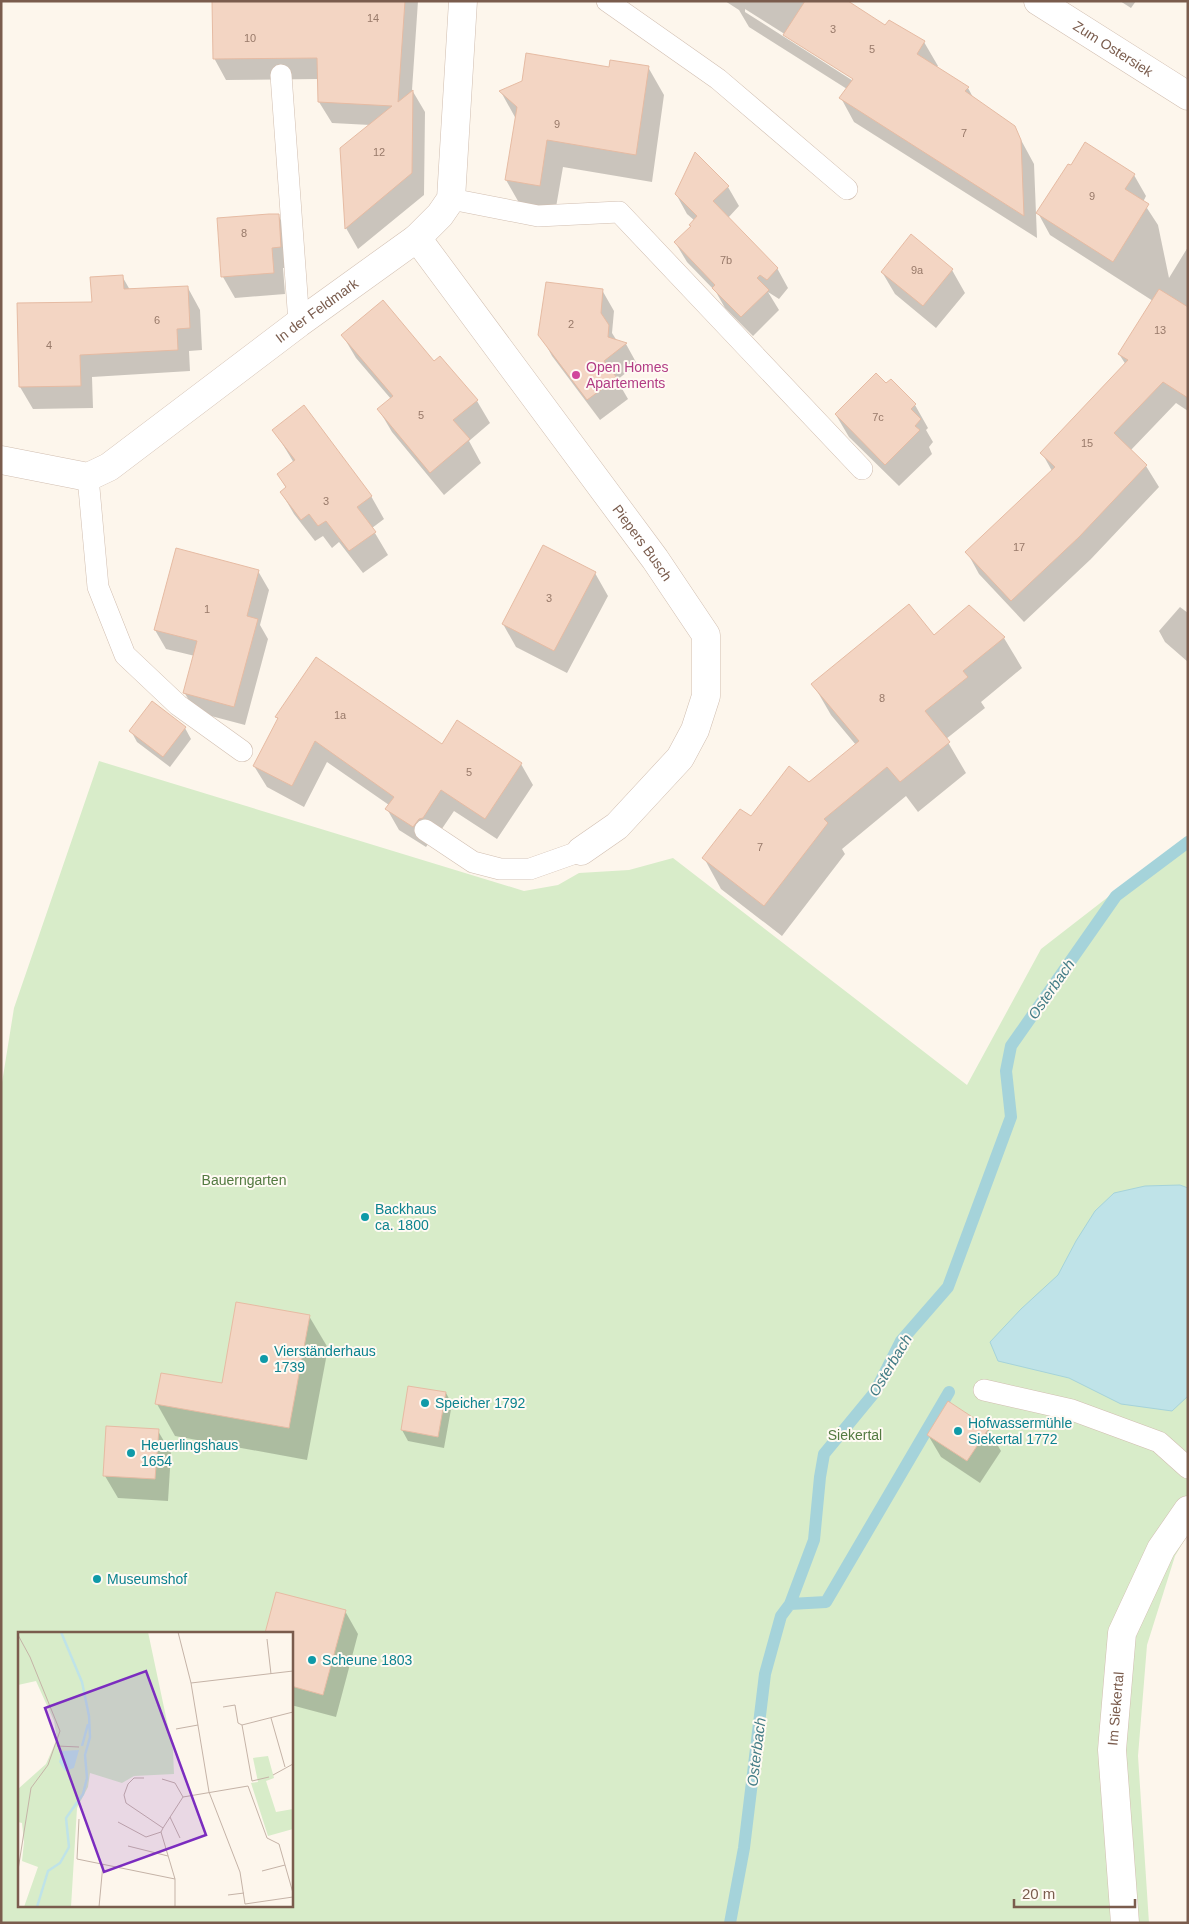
<svg xmlns="http://www.w3.org/2000/svg" width="1189" height="1924" font-family="Arial,sans-serif">
<style>
.green{fill:#d8ecc9;fill-rule:evenodd}
.water{fill:#bfe3e8;stroke:#a5d3da}
.shadow{fill:#0003;fill-rule:evenodd}
.lines{fill:none;stroke-linecap:round;stroke-linejoin:round}
.stream{stroke:#a5d3da;stroke-width:12}
.building{fill:#f3d5c3;stroke:#e6bba3}
.service-casing{stroke:#d1beb0;stroke-width:22}
.minor-casing{stroke:#d1beb0;stroke-width:29}
.service{stroke:#fff;stroke-width:21}
.minor{stroke:#fff;stroke-width:28}
.hotel-dot{fill:#d1479c;stroke:#fffaf3;stroke-width:2}
.culture-dot{fill:#0f9aa8;stroke:#fffaf3;stroke-width:2}
.labels{text-anchor:middle;dominant-baseline:central;stroke-width:4;stroke-linejoin:round;paint-order:stroke}
.number-label{font-size:11px;fill:#987a6a}
.street-label{font-size:14px;fill:#7a5c4d;stroke:#fffaf3}
.hotel-label{font-size:14px;fill:#b23c85;stroke:#fffaf3;text-anchor:start}
.park-label{font-size:14px;fill:#537a41;stroke:#fffaf3}
.culture-label{font-size:14px;fill:#0d838f;stroke:#fffaf3;text-anchor:start}
.water-label{font-size:15px;font-style:italic;fill:#437c86;stroke:#fffaf3}
.inset-river{fill:none;stroke:#bfe3e8;stroke-width:2.5}
.inset-road{fill:none;stroke:#c5b3a7;stroke-width:1}
.view{fill:#7b2cbf;fill-opacity:0.15;stroke:#7b2cbf;stroke-width:2.5}
.inset-edge{fill:none;stroke:#7a5c4d;stroke-width:2.5}
</style>
<rect width="100%" height="100%" fill="#fdf6ec"/>
<!-- green -->
<path class="green" d="M99,761L524,891L558,885L579,873L629,870L673,858L967,1085L1041,949L1188,835V1534L1175,1556L1147,1645L1138,1756L1149,1923H1V1089L14,1008ZM19,1633H291V1905H19Z"/>
<!-- water -->
<path class="water" d="M1180,1185L1188,1188V1396L1172,1411L1121,1404L1069,1378L998,1361L990,1342L1021,1309L1058,1275L1076,1241L1095,1211L1114,1193L1145,1186Z"/>
<!-- shadow -->
<path class="shadow" d="M214,1H418L412,90L425,112L424,195L358,249L346,228L341,149L370,125L332,123L319,102V79L226,80L214,58Z
M725,1H846L886,27L924,42L938,66L936,68L968,88L974,99L1014,127L1034,164L1037,238L854,122L841,98L847,89L749,27L739,10ZM745,9L859,81L858,84L745,12Z
M1120,1H1136L1131,8Z
M648,67L664,95L652,182L563,167L555,213L522,208L506,180L516,119L501,92L610,69Z
M1134,175L1146,196L1143,202L1158,225L1169,278L1188,247V411L1176,403L1130,451L1146,466L1159,487L1091,559L1024,622L979,574L967,552L1052,471L1042,453L1126,365L1119,354L1153,301L1050,235L1038,213Z
M728,187L739,206L728,218L777,268L788,288L779,299L768,292L779,310L753,336L725,308L716,292L687,262L675,242L692,227L695,221L687,214L676,194Z
M278,215L290,236L292,268H283L285,294L235,298L223,277Z
M952,270L965,293L936,328L895,294L882,272Z
M122,276L130,290L188,288L200,310L202,350L189,351L190,371L92,377L93,408L33,409L20,387L19,304L93,303Z
M602,290L614,311L612,333L617,341L626,344L637,364L617,380L628,399L600,420L552,356L540,334Z
M343,336L434,363L477,401L490,423L469,441L481,463L444,495L392,432L379,410L391,399L356,358Z
M915,405L928,428L926,430L933,442L929,447L932,454L899,486L849,437L836,415Z
M274,430L371,496L384,519L372,528L388,555L363,573L339,542L332,548L323,536L315,541L294,514L281,492L286,488L278,474L294,463Z
M258,571L269,590L260,625L268,639L245,725L196,712L184,692L195,656L166,649L155,630Z
M595,573L608,596L567,673L516,647L503,624Z
M969,607L1004,638L1022,668L981,702L985,708L946,739L966,773L918,812L906,796L842,849L845,854L782,936L721,889L704,858L751,818L809,783L856,745L831,715L813,684L933,636Z
M1180,607L1188,613V662L1165,642L1159,631Z
M277,717L442,746L521,764L533,785L497,839L454,811L435,839L431,840L426,847L399,830L387,809L389,805L327,762L304,807L267,787L254,766L278,720Z
M185,728L191,739L170,767L137,742L131,731Z
M309,1316L328,1348L307,1460L175,1436L157,1404L223,1385Z
M409,1387L446,1393L452,1404L444,1448L408,1441L402,1430Z
M988,1429L1001,1451L980,1483L941,1457L928,1435Z
M158,1431L171,1453L168,1501L118,1498L105,1476Z
M345,1611L358,1634L336,1717L291,1705V1633Z"/>
<g class="lines">
<!-- stream -->
<path class="stream" d="M790,1604L826,1602L949,1392
M730,1923L744,1848L765,1674L781,1616L790,1604L814,1540L820,1477L824,1454L875,1392L901,1341L948,1287L1011,1117L1006,1071L1011,1046L1116,896L1188,842"/>
</g>
<!-- building -->
<path class="building" d="M212,1H405L398,102L413,90L412,173L345,229L340,148L392,106L318,102L317,58L213,59Z
M805,1H848L885,25L889,20L925,41L917,54L969,87L965,91L1015,126L1021,140L1024,216L839,98L853,79L783,35Z
M526,53L609,67L610,60L649,66L636,155L547,140L540,186L505,180L517,107L499,91L522,81Z
M1085,142L1135,174L1125,189L1149,204L1113,262L1036,213L1068,164L1071,165Z
M695,152L729,186L713,201L778,268L767,280L760,275L757,278L769,290L741,317L712,288L715,285L674,242L691,226L689,225L697,216L675,194Z
M269,214H279L281,247L272,248L274,273L221,277L217,218Z
M911,234L953,269L923,306L881,272Z
M123,275L124,289L188,286L190,328L177,329L178,350L80,355L81,386L19,387L17,303L92,302L90,277Z
M546,282L603,289L601,313L609,325L608,337L627,343L604,361L617,378L587,400L538,335Z
M1159,289L1188,307V398L1163,382L1114,433L1147,465L1079,537L1011,601L965,552L1055,467L1040,453L1128,360L1118,354Z
M383,300L434,361L440,356L478,400L453,420L470,439L430,473L377,409L393,396L341,335Z
M876,373L886,383L891,379L916,404L911,409L921,419L915,426L920,430L885,465L835,414Z
M304,405L372,496L357,507L376,532L349,551L326,521L318,526L309,514L301,520L280,492L286,487L277,474L295,460L272,430Z
M543,545L596,572L554,651L502,624Z
M176,548L259,570L247,616L258,619L234,707L183,693L197,641L154,630Z
M909,604L934,635L969,605L1005,637L963,671L968,677L925,711L950,742L900,782L887,767L824,819L828,823L764,906L702,858L740,809L751,816L789,766L809,782L859,741L811,684Z
M316,657L442,744L457,720L522,763L485,819L441,790L423,818L419,819L413,827L385,809L394,797L315,741L292,786L253,766L278,718L275,717Z
M152,701L186,727L163,757L129,731Z
M236,1302L310,1315L289,1428L155,1404L161,1373L222,1383Z
M408,1386L446,1392L438,1437L401,1430Z
M948,1401L989,1428L967,1461L927,1435Z
M106,1426L159,1429L155,1479L103,1476Z
M276,1592L346,1610L323,1695L291,1686V1633H265Z"/>
<g class="lines">
<defs>
<path id="service" d="M607,1L718,79L847,189
M281,75L299,323
M451,199L538,216L619,212L862,469
M88,477L98,587L125,655L178,705L242,751
M425,830L473,862L500,869H530L581,851
M984,1390L1072,1410L1159,1442L1188,1468"/>
<g id="minor">
<path id="s1" d="M1038,1L1188,96"/>
<path id="s2" d="M417,238L655,559L706,635V696L695,730L680,758L617,826L581,851"/>
<path id="s3" d="M1,460L88,477L109,467L299,323L417,238L440,215L451,199L463,1"/>
<path id="s4" d="M1125,1923L1112,1750L1122,1633L1161,1549L1188,1510"/>
</g>
</defs>
<!-- service casing -->
<use href="#service" class="service-casing"/>
<!-- minor casing -->
<use href="#minor" class="minor-casing"/>
<!-- service -->
<use href="#service" class="service"/>
<!-- minor -->
<use href="#minor" class="minor"/>
</g>
<!-- markers -->
<circle class="hotel-dot" cx="576" cy="375" r="5"/>
<g class="culture-dot">
<circle cx="365" cy="1217" r="5"/>
<circle cx="264" cy="1359" r="5"/>
<circle cx="425" cy="1403" r="5"/>
<circle cx="958" cy="1431" r="5"/>
<circle cx="131" cy="1453" r="5"/>
<circle cx="97" cy="1579" r="5"/>
<circle cx="312" cy="1660" r="5"/>
</g>
<g class="labels">
<!-- number labels -->
<g class="number-label">
<text x="373" y="18">14</text>
<text x="833" y="29">3</text>
<text x="250" y="38">10</text>
<text x="872" y="49">5</text>
<text x="557" y="124">9</text>
<text x="964" y="133">7</text>
<text x="379" y="152">12</text>
<text x="1092" y="196">9</text>
<text x="244" y="233">8</text>
<text x="726" y="260">7b</text>
<text x="917" y="270">9a</text>
<text x="157" y="320">6</text>
<text x="571" y="324">2</text>
<text x="1160" y="330">13</text>
<text x="49" y="345">4</text>
<text x="421" y="415">5</text>
<text x="878" y="417">7c</text>
<text x="1087" y="443">15</text>
<text x="326" y="501">3</text>
<text x="1019" y="547">17</text>
<text x="549" y="598">3</text>
<text x="207" y="609">1</text>
<text x="882" y="698">8</text>
<text x="340" y="715">1a</text>
<text x="469" y="772">5</text>
<text x="760" y="847">7</text>
</g>
<!-- street labels -->
<g class="street-label">
<text stroke="none"><textPath href="#s1" startOffset="89">Zum Ostersiek</textPath></text>
<text stroke="none"><textPath href="#s3" startOffset="372">In der Feldmark</textPath></text>
<text stroke="none"><textPath href="#s2" startOffset="379">Piepers Busch</textPath></text>
<text stroke="none"><textPath href="#s4" startOffset="215">Im Siekertal</textPath></text>
</g>
<!-- hotel labels -->
<g class="hotel-label">
<text x="586" y="367">Open Homes<tspan x="586" dy="16">Apartements</tspan></text>
</g>
<!-- park labels -->
<g class="park-label">
<text x="244" y="1180">Bauerngarten</text>
<text x="855" y="1435">Siekertal</text>
</g>
<!-- culture labels -->
<g class="culture-label">
<text x="375" y="1209">Backhaus<tspan x="375" dy="16">ca. 1800</tspan></text>
<text x="274" y="1351">Vierständerhaus<tspan x="274" dy="16">1739</tspan></text>
<text x="435" y="1403">Speicher 1792</text>
<text x="968" y="1423">Hofwassermühle<tspan x="968" dy="16">Siekertal 1772</tspan></text>
<text x="141" y="1445">Heuerlingshaus<tspan x="141" dy="16">1654</tspan></text>
<text x="107" y="1579">Museumshof</text>
<text x="322" y="1660">Scheune 1803</text>
</g>
<!-- water labels -->
<g class="water-label">
<text transform="translate(1051 989) rotate(-55)">Osterbach</text>
<text transform="translate(890 1365) rotate(-59)">Osterbach</text>
<text transform="translate(756 1752) rotate(-83)">Osterbach</text>
</g>
</g>
<!-- overview -->
<g transform="translate(18 1632)">
<rect width="275" height="275" fill="#fdf6ec"/>
<path d="M0,0H130L155,118L156,142L116,144L104,151L72,141L70,155L59,176L53,275H6L20,235L4,229L6,210L4,191L0,190V157L28,132L39,107L36,89L18,49L0,53ZM250,124L256,146L248,149L258,180L275,177V197L250,204L233,151L240,150L235,126Z" fill="#d8ecc9"/>
<path d="M61,118L56,136L47,139L41,130L44,119Z" fill="#bfe3e8"/>
<path class="inset-river" d="M64,114L70,92M19,275L30,239L42,231L51,215L48,186L65,162L69,146L67,123L72,105L71,84L64,50L43,0"/>
<path class="inset-road" d="M160,0L173,51L191,160L222,240L227,272L275,265M0,3L12,25L42,99L30,133L13,156L0,238M249,7L253,42M173,51L275,39M205,75L217,73L220,91L224,93M253,86L267,135M224,93L234,149L251,145M224,93L275,80M158,97L180,93M39,114L61,115M255,143L275,132M126,146H116L110,152L106,163L108,171L145,196M144,147L157,151L165,165M152,185L162,206M61,187L59,227L157,247M100,190L128,205L143,200M110,214L150,224M244,239L267,233M210,263L226,261M81,275L85,232M157,275V247L143,200L145,196L165,165L230,154L249,206L261,212L275,261"/>
<path class="view" d="M128,39L188,203L86,240L27,76Z"/>
<rect width="275" height="275" class="inset-edge"/>
</g>
<!-- border -->
<rect width="1189" height="1924" fill="none" stroke="#7a5c4d" stroke-width="5"/>
<!-- scale -->
<path d="M1014 1899v8h121v-8" fill="none" stroke="#7a5c4d" stroke-width="2.5"/>
<text x="1022" y="1899" font-size="15" fill="#7a5c4d" stroke="#fffaf3" stroke-width="4" paint-order="stroke">20 m</text>
</svg>
